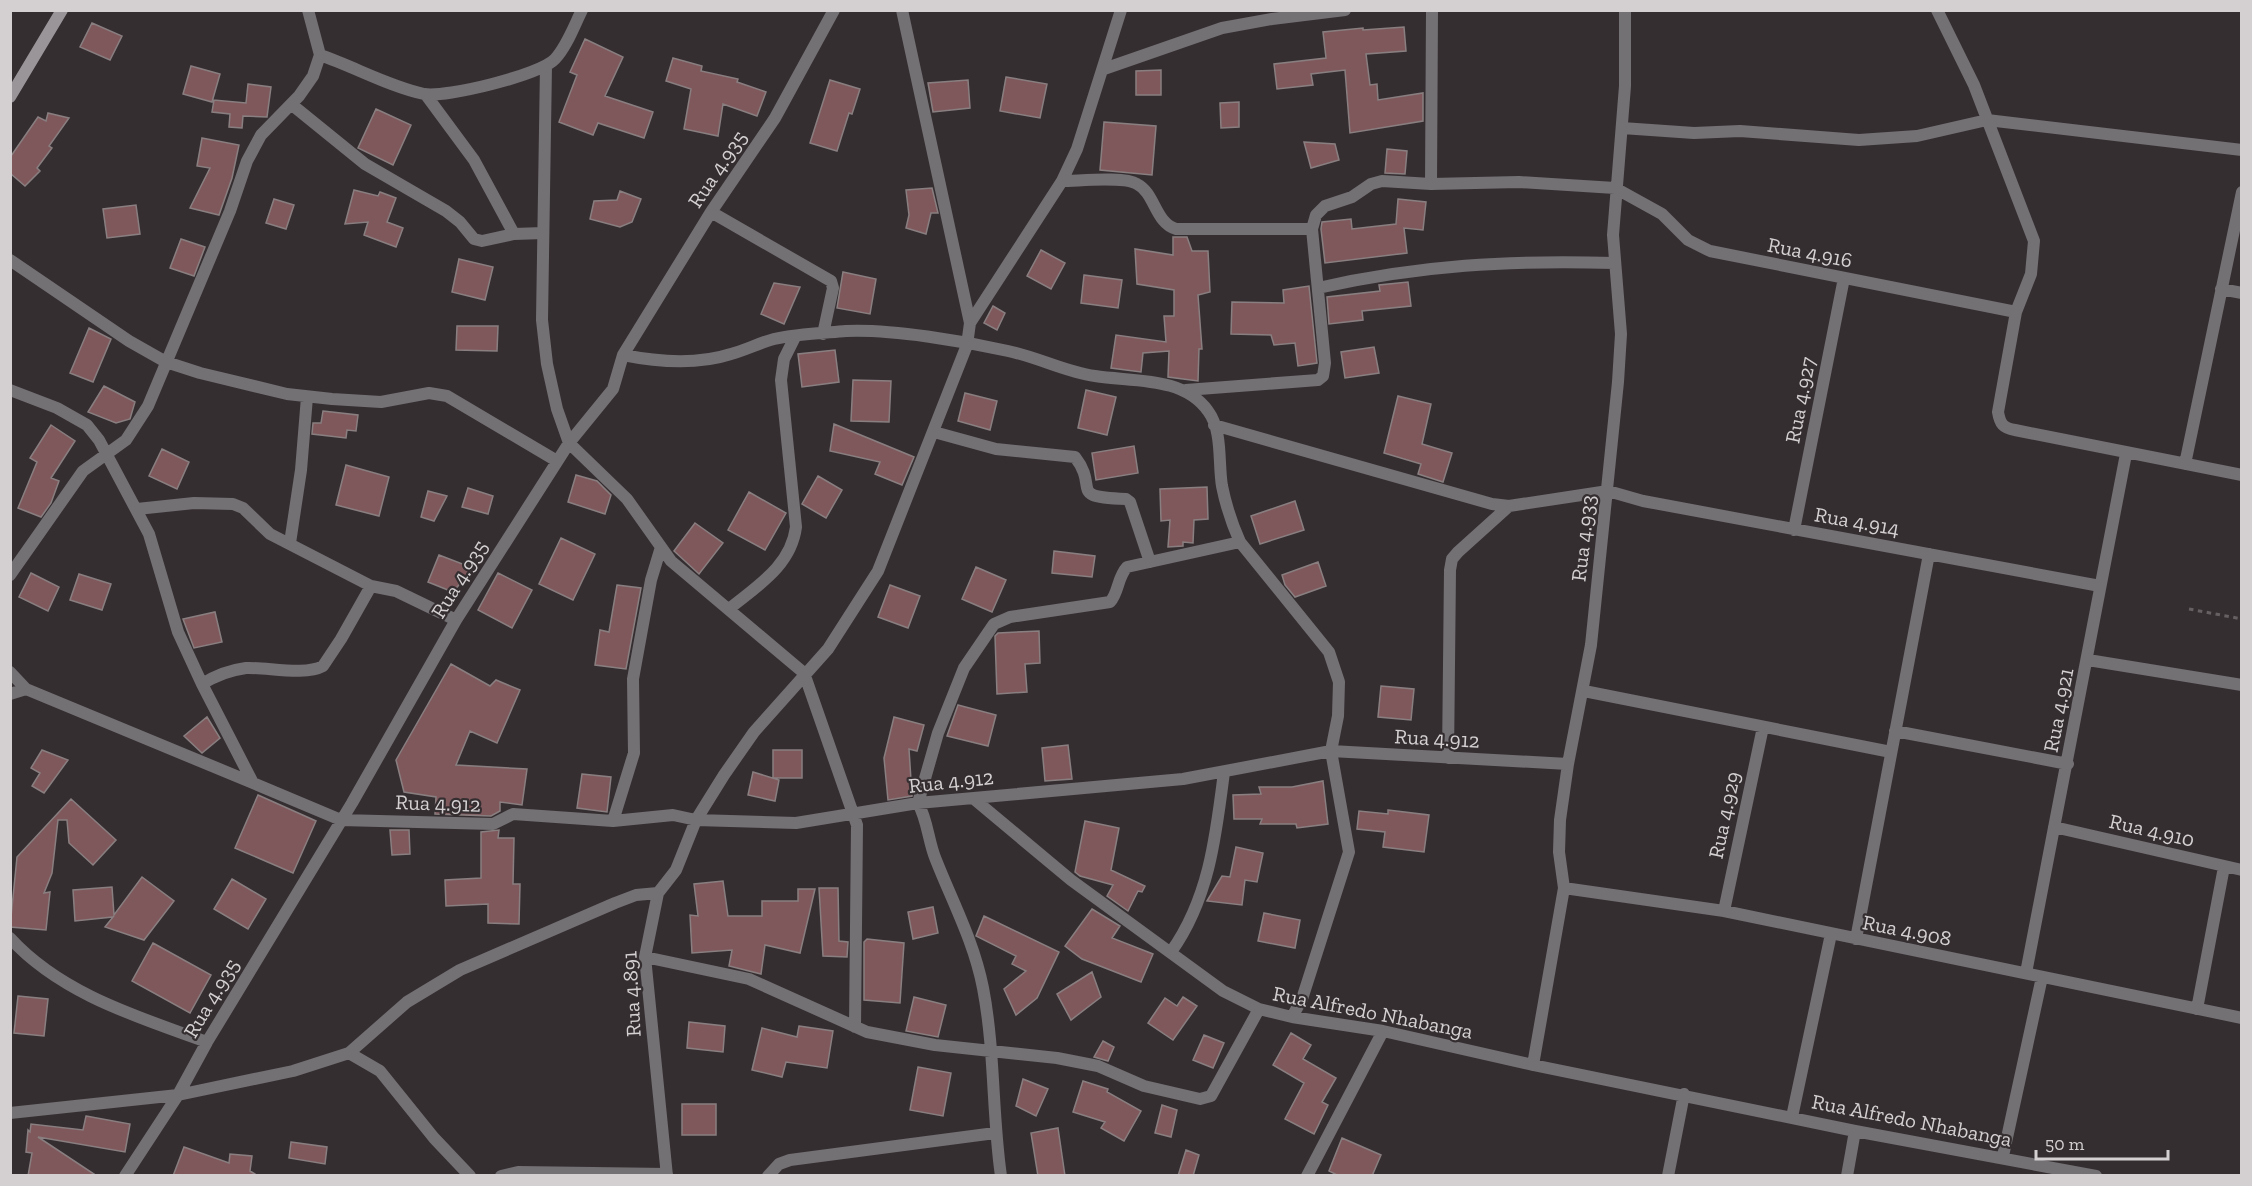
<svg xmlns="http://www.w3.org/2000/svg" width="2252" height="1186" font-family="'Zilla Slab',serif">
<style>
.building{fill:#7f585c;stroke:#897f80;stroke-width:1.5}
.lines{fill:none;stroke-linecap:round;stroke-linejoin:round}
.path{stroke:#666062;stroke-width:3;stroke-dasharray:4.5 4.5;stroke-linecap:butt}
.minor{stroke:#737174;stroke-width:12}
.secondary{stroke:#999599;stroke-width:12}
.labels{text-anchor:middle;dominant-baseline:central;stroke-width:4.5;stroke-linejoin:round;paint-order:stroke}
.street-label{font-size:21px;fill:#d4d0d2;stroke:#352e31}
</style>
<rect width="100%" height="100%" fill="#352e31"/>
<!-- building -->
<path class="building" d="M92,23L122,36L110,60L80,47Z
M1404,27L1406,51L1366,54L1370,85L1377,84L1378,100L1423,93V121L1350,133L1345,70L1311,74L1313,85L1277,89L1274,64L1326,58L1323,32L1363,28V30Z
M585,39L623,57L605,96L653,112L644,138L598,123L593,135L559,122L577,75L570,72Z
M673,58L702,66L701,71L738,79L737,82L766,92L757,116L723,104L718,136L684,129L691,89L666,81Z
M191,66L220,74L212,102L183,94Z
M1161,70V95H1136V71Z
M1006,77L1047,84L1040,118L1000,111Z
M830,80L860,89L852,114L849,113L837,151L810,143Z
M968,80L970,108L933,112L928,83Z
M248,84L271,87L267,117L243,116L242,128L229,127L230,114L212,112L214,100L246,103Z
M1239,102V127L1221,128L1220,103Z
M376,109L411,125L393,165L358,148Z
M48,113L69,118L49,146L52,148L37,168L40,171L25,186L11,174V156L38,117L46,121Z
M1104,122L1156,126L1152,175L1100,170Z
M202,138L239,145L232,178L219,215L190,208L210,168L197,166Z
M1304,142L1335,144L1339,160L1311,168Z
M1387,149L1407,151L1405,174L1385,173Z
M932,188L938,213H931L926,234L906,228L909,215L906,190Z
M354,190L378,196L380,192L396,198L387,222L403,228L396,247L364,235L368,222L345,224Z
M620,191L641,199L632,222L620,227L590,219L594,201L617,200Z
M274,199L294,205L286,229L266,223Z
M1398,199L1426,202L1423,230L1404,228L1407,253L1325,263L1321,229L1322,222L1351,219L1352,229L1396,224Z
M136,205L140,234L107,238L103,209Z
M1173,237H1187L1192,251H1208L1210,292L1198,295L1202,349H1199L1198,381L1168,377L1169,351L1143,353L1141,372L1111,368L1116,335L1166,342L1164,316H1174V290L1137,284L1135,249L1173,255Z
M181,239L205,247L194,276L170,268Z
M1041,250L1065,263L1051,289L1027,276Z
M459,259L493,267L485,300L452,292Z
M843,272L876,279L870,314L837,308Z
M1084,275L1122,280L1118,308L1081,303Z
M1408,282L1411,306L1362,311L1363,320L1329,324L1327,297L1380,291L1379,285Z
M774,283L800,287L784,324L761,314Z
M1309,286L1317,363L1298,366L1295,343L1274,345L1271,335L1231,334L1232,302L1284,303L1283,290Z
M993,306L1005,313L997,330L984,323Z
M457,326H498L497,351L456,350Z
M89,328L111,339L93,382L70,373Z
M1374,347L1379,373L1345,378L1341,352Z
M835,350L839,382L802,387L798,354Z
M853,380L891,381L889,422L851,421Z
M104,386L135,402L130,419L116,423L88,412Z
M1086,390L1116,397L1107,435L1078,428Z
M965,393L997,401L990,430L958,421Z
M1398,396L1431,404L1422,444L1452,453L1443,482L1418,474L1421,464L1384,453Z
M323,411L358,415L356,431L347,430L346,438L312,434L313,423H321Z
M834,424L914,457L902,485L875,474L880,462L830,451Z
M51,425L75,441L51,478L59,481L51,503L41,517L18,508L37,462L30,458Z
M1134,446L1138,473L1096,480L1092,453Z
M162,449L189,462L177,489L149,476Z
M346,465L389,477L379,516L336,505Z
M576,475L597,481L611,495L605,514L568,502Z
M818,476L842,490L826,518L802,504Z
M1207,487L1208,519L1194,520L1193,543L1183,542V546L1168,547L1170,520L1161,521L1160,489Z
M468,488L493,496L488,514L462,507Z
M428,491L447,496L434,521L421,517Z
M749,492L786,513L765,550L728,530Z
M1295,501L1304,530L1260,544L1251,516Z
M695,523L723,543L699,574L674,551Z
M561,538L595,554L573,600L539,584Z
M1054,551L1095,556L1092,577L1052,573Z
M439,555L473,568L453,592L428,582Z
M1318,562L1326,586L1295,597L1285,585L1282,575Z
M976,567L1006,580L992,612L962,599Z
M31,573L59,587L48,611L19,597Z
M498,573L532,590L512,628L478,610Z
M79,574L111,584L102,610L70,600Z
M617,585L641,588L626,669L595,665L600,630L609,632Z
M890,585L920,596L908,628L878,617Z
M215,612L222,642L194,648L183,619Z
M1039,631L1040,663L1025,664L1027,692L997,694L995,636L998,633Z
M451,664L490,686L496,680L520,690L497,743L470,731L456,765L527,769L522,805L500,802V811L491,816L435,814L436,797L404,792L396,760Z
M1381,686L1414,689L1411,720L1378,717Z
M958,705L996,715L988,746L947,736Z
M207,717L220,738L202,753L184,736Z
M894,717L924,725L917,751L909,749L912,796L888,800L884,758Z
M1068,745L1072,779L1045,781L1042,748Z
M42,750L68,760L44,793L32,786L40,773L31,768Z
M773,750H802V778H773Z
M753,772L779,780L775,801L748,795Z
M582,774L611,777L607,812L577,808Z
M1323,781L1328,824L1297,828L1296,824H1260L1262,819H1234L1233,795L1261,794L1259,787H1292Z
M258,795L316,821L293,873L235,848Z
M71,799L116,840L93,865L69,843L67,820H58L52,873L44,893L50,892L46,930L10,927L17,857Z
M1388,810L1429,815L1424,852L1383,847L1385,832L1357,829L1359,811L1388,814Z
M1085,821L1119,828L1111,870L1145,886L1142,892L1138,891L1128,911L1107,896L1113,885L1080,876L1075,872Z
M390,830H409L410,854L392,855Z
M499,830L498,838H514L513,884H520L519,924L488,923V904L446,906L445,880L481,878V832Z
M1236,847L1263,853L1257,882L1245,880L1242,905L1207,901L1222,876L1230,877Z
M142,877L174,901L144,940L105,927L113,917L75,921L73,890L112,887L114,915Z
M232,879L266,899L248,929L214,909Z
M723,881L728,916H762V901H798V889H815L800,953L765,945L761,974L729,966L732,950L692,953L690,915L698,916L694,884Z
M819,888H838L839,941L848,942L847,957L823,956Z
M933,907L938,933L913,939L908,912Z
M1092,909L1120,926L1112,938L1153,954L1141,982L1082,959L1065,946Z
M1264,913L1300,920L1295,948L1258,941Z
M984,916L1059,952L1037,998L1016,1015L1004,989L1026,971L1012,964L1016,956L976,936Z
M867,939L904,943L900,1003L864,1000V942Z
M153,943L211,975L190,1013L132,981Z
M1092,972L1101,997L1071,1020L1057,994Z
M18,996L48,999L44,1036L14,1033Z
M914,997L946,1005L938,1037L906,1031Z
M1183,997L1197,1006L1173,1040L1148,1023L1165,998L1177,1006Z
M689,1022L725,1026L723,1052L687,1048Z
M799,1026L833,1031L827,1068L786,1062L782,1077L752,1070L762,1028L797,1037Z
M1291,1033L1311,1045L1303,1059L1336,1078L1322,1102L1328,1105L1314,1134L1285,1119L1304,1083L1273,1065Z
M1204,1035L1224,1043L1213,1068L1193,1060Z
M1103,1041L1114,1047L1108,1061L1094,1057Z
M918,1067L951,1073L943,1116L910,1110Z
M1023,1079L1048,1089L1036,1116L1016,1106Z
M1083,1081L1108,1089L1107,1092L1141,1111L1124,1141L1101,1128L1105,1122L1073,1112Z
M682,1104H716V1135H682Z
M1162,1105L1177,1110L1171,1137L1155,1133Z
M86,1116L130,1124L125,1152L38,1137L97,1176H28L32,1153L26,1152L28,1130L30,1132L31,1124L83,1130Z
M1058,1128L1065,1176H1038L1031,1133Z
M1342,1138L1381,1155L1372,1176H1339L1329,1171Z
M291,1142L327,1147L325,1164L289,1158Z
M184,1147L229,1163L230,1154L252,1156L250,1171L258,1176H173Z
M1186,1150L1199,1155L1193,1176H1178Z"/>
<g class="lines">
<!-- path -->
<path class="path" d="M2189,609L2242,619"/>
<!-- minor -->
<path class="minor" d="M308,10L320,55C355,67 388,86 424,94C446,98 540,75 555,59C567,46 574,26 582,10
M1937,10L1974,85L2034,241L2031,274L2016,312L1998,412C2000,424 2003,428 2015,430L2242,475
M546,66L542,320L547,364L557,409L569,443L627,499L671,561L804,673L857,825L855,1027
M1104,69L1222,28L1272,19L1345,10
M426,95L474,160L514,234
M291,104L365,164L446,211L460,222L474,239L482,241L514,234L543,233
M1622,128L1694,133L1740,131L1859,140L1917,136L1987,120L2242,150
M1062,181C1079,181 1124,176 1137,184C1155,193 1155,223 1176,229H1312
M1431,184L1432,10
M711,212L831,281L833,288L823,334
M10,260L129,341L166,362L200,373L287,394L332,399L381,402L429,393L447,396L557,461
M1318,288C1419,265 1510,260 1614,263
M2221,289L2242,293
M970,323L1062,181L1077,149L1121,10
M623,355C658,362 697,365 731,354C746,350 759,343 774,339C796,334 823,333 846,331C892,329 963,341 1008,351C1038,357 1065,372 1095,376C1133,382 1183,376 1208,411C1223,431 1218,463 1222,486C1226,506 1232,524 1240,542L1329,652L1339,682L1338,716L1331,751L1349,852L1302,999L1292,1017
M10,390L57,408L87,425L99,440L149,534L178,632L202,684L253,783L341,820L493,824L513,814L613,821L673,815L696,820L796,823L918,803L1183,779L1331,751L1568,764
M1186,390L1318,380L1323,376L1325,363L1312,229L1316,215L1325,206L1352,197L1371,184L1382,181L1431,184L1519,182L1615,188L1662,214L1688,240L1710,251L2016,312
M1214,425L1492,504L1509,506L1608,491L1643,501L2100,586
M934,432L996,449L1075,457C1100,489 1066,497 1126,499L1130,502L1150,562
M2185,464L2242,192
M137,509L194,503L233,504L243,508L270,534L371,586L396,591L456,620
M1794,530L1844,278
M290,543L301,470L307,397
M10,575L83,471L126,440L148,406L230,211L247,161L261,135L299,96L313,76L320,55
M729,609C757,586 791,566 796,527L781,380L784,359L795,337
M2088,660L2242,685
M10,672L26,689L253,783
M202,684C215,676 230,670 246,668C267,667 305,676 323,666L341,639L371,586
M1584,691L1891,752
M10,694L26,689
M1895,731L2068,764
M1448,758L1450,570L1452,559L1458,552L1509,506
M974,799L1071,880L1223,991L1259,1009L1292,1017L1383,1031L1533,1065L1855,1131L2096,1176
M613,821L634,753L633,679L651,580L661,547
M2054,827L2242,870
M1564,888L1724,911L2242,1018
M1724,911L1763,727
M10,938C61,994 138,1017 207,1042
M1856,939L1929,554
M1171,952C1209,899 1216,836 1224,772
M645,957L749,979L867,1032L935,1045L1057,1058L1098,1066L1144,1086L1200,1099L1211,1096L1259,1009
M2026,973L2126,454
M2197,1009L2224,867
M349,1053L380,1071L434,1138L470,1176
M1533,1065L1564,888L1559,852L1560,820L1568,764L1591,645L1618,382L1621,334L1613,235L1625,86V10
M10,1113L178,1095L293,1071L349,1053L407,1002L460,970L615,903L636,895L658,893
M1792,1117L1831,934
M2003,1156L2042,977
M125,1176L178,1095L207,1042L352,803L456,620L569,443L613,389L623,355L711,212L775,118L834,10
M501,1176L518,1172L667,1174
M667,1176L645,957L658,893L676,870L696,820L724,775L754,732L828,649L878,571L967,345L970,323L902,10
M768,1176L779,1164L790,1160L995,1133
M1001,1176C992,1114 995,1050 983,988C974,942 953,903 936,860C928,841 928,821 918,803L938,733L964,668L994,624L1010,617L1110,602C1119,592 1117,578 1127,567L1240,542
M1307,1176L1383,1031
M1668,1176L1684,1094
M1847,1176L1855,1131"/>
<!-- secondary -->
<path class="secondary" d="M10,97L62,10"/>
</g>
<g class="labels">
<!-- street labels -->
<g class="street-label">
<text transform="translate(717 169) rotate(-56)">Rua 4.935</text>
<text transform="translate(1810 252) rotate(11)">Rua 4.916</text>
<text transform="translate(1800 400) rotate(-79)">Rua 4.927</text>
<text transform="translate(1857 521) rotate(10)">Rua 4.914</text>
<text transform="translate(1583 538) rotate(-83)">Rua 4.933</text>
<text transform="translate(459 579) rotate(-58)">Rua 4.935</text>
<text transform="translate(2058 710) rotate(-79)">Rua 4.921</text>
<text transform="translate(1437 738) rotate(3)">Rua 4.912</text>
<text transform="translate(951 781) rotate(-6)">Rua 4.912</text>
<text transform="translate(438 803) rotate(2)">Rua 4.912</text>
<text transform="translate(1724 815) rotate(-78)">Rua 4.929</text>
<text transform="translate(2152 830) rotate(13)">Rua 4.910</text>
<text transform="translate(1907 930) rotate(11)">Rua 4.908</text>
<text transform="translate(631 994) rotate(-93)">Rua 4.891</text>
<text transform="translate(211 998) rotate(-59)">Rua 4.935</text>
<text transform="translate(1373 1012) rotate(11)">Rua Alfredo Nhabanga</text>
<text transform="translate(1912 1120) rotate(11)">Rua Alfredo Nhabanga</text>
</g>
</g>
<!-- border -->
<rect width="2252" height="1186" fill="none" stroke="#d4d0d2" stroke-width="24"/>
<!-- scale -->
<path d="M2036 1150v9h132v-9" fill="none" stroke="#d4d0d2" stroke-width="3"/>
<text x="2045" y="1150" font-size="18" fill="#d4d0d2" stroke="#352e31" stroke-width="4.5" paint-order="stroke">50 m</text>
</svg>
